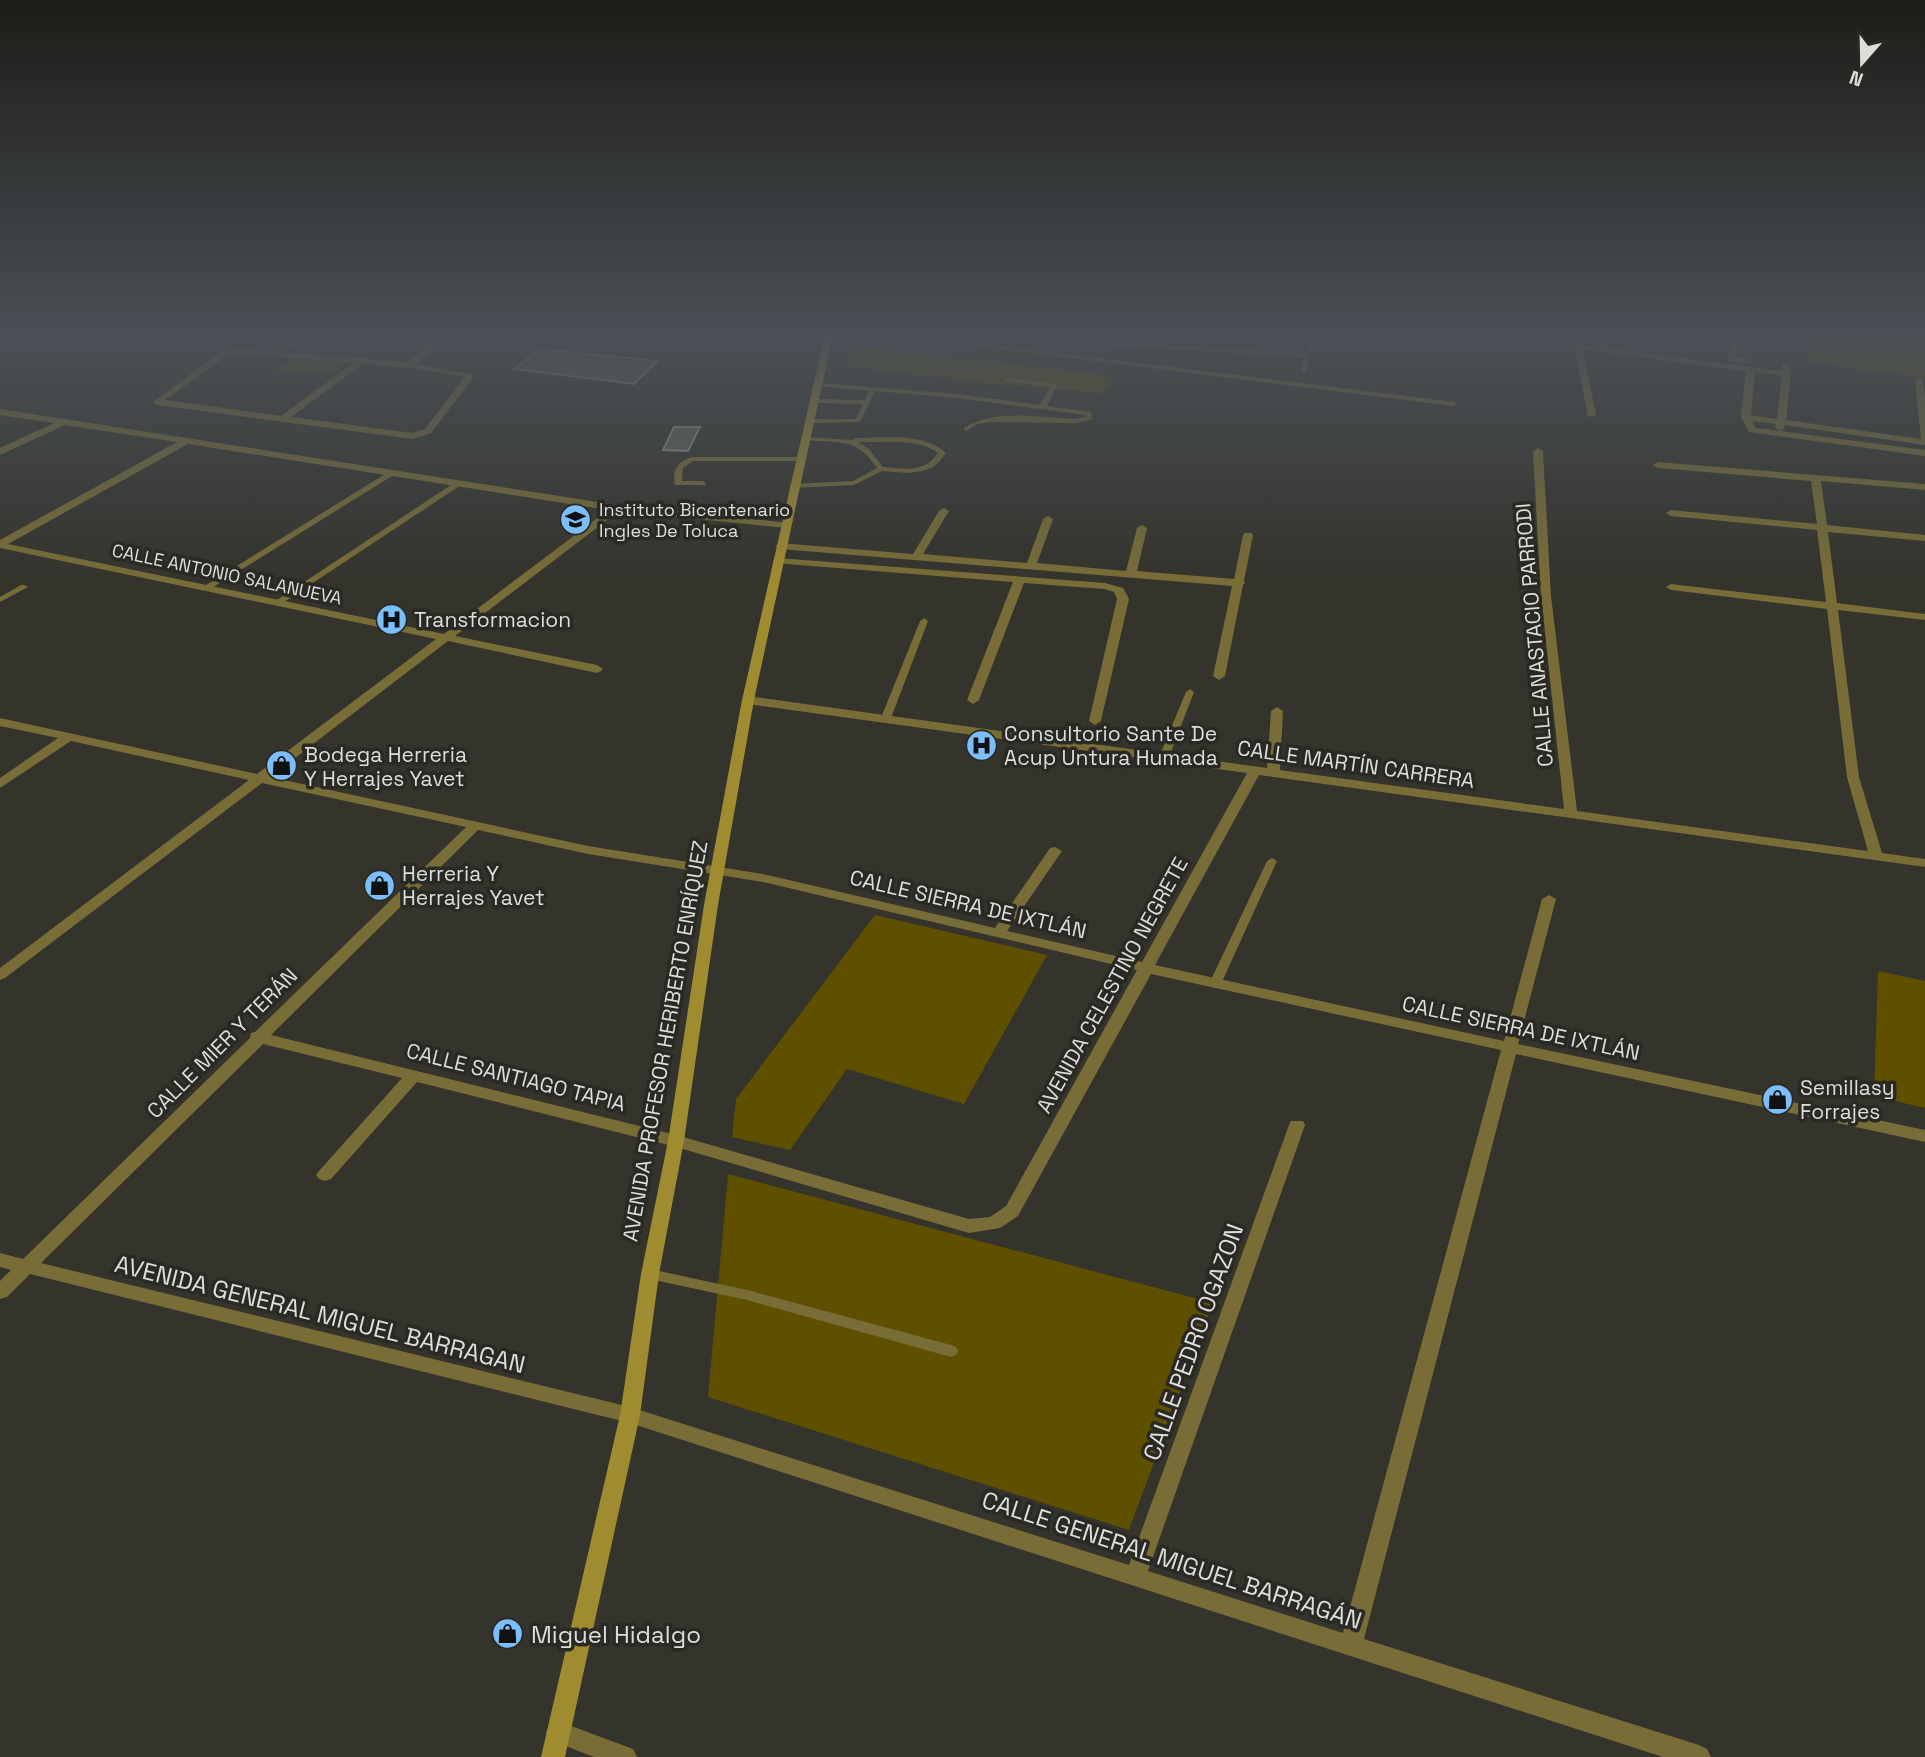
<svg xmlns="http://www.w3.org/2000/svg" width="1925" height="1757" font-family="'Space Grotesk',sans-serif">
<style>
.green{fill:#5f5000}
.building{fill:#63615a;stroke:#94928b;stroke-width:2}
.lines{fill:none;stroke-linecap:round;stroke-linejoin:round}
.lane{fill:#786c37;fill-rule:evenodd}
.street{fill:#786c37;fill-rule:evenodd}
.secondary{fill:#a08c30;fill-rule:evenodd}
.labels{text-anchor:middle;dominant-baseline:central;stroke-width:7;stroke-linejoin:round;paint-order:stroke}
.far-poi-label{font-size:18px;fill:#ddddd9;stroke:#2a2923;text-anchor:start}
.far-street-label{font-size:18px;fill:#ddddd9;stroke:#2a2923}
.poi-label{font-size:21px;fill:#ddddd9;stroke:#2a2923;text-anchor:start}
.street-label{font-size:21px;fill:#ddddd9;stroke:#2a2923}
.near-street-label{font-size:24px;fill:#ddddd9;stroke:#2a2923}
.near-poi-label{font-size:24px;fill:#ddddd9;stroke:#2a2923;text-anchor:start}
</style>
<rect width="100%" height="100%" fill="#34332c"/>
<!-- green -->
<path class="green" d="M1778,334H1925V378L1806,362L1807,337Z
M849,345L1114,376L1103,393L982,383L847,366Z
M291,359L347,363L330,375L275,371Z
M875,915L1047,955L964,1104L847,1069L790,1150L732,1137L736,1099Z
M1878,971L1925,981V1108L1874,1096Z
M728,1174L1213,1303L1129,1530L708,1397Z"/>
<!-- building -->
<path class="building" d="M539,349L658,361L634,384L514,369Z
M674,427H700L688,451L663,450Z"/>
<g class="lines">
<!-- lane -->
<path class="lane" d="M892,334H908L1454,402L1457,404L1454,406L895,336Z
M1019,334H1030L1050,338L1304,353L1312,344L1341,334H1349L1316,346L1309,355L1307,372L1304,374L1301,372L1303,357L1050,342Z
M1007,378L1056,384L1057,385L1047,406L1091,412L1092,419L1075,423L990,422L978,424L966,431L964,430V428C996,408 1040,418 1075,419L1086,417V415L957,398L875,391L860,422L811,423L808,421L811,419H856L863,404L815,403L812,401L815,399L865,400L869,391L817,386V384L819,383L957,394L1040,405L1050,387L1005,381L1004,380Z
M808,437L852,440L855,438C883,438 924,432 946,453L939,462L933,467L923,471L907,473L882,471L854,485L790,488V484H793L853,481L877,468C856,436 838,444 806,440V438ZM858,442C883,443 917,437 938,453C925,473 904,469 883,467L869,449Z
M692,457H802L806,459L802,461H693L683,468L682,481H702L706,483L705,485H675C672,470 678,461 692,457Z
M390,471L397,473L210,589H207L203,587Z
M457,481L464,483L281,604H278L274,602Z
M21,585H24L28,587L0,602V597Z
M924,618L928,621L891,718L889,720H883L881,718L920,621Z
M1190,689L1194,692L1169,757L1167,759H1161L1159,757L1186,692Z
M1272,858L1277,861L1221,984L1215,988L1211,987L1209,984L1267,861Z
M650,1269L747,1290L951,1345L956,1347L958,1351L956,1355L951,1357L747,1300L645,1278L643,1274L645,1270Z"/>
<!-- street -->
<path class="street" d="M302,334H311L286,352L408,362L441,334H450L417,364L475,375L431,433L413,439L157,405L153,402L219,353L237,348L277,352ZM237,354L353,363L281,416L165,400L225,357ZM363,364L410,368L465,377L425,429L412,433L291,417Z
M768,334H790L831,341L827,343L772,336Z
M1572,334H1580L1582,345L1601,347L1609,334H1617L1609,348L1782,371V364H1788L1791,374L1786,420L1921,439L1915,379L1922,377L1925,395V445L1785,425L1783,430L1780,431L1775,428L1776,424L1752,421L1756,428L1925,450V456L1749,432L1741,417L1746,371L1583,350L1596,415L1588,417ZM1755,372L1782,376L1777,419L1751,415Z
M1732,334L1739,335L1736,357L1751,359V363L1732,362L1728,359Z
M0,409L617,505L790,523L791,525L786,528L619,511L455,636L597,665L603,669L601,671L597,673L448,641L270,777L588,846L763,874L995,928L1050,848L1055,847L1062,851L1007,931L1142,962L1247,773L748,704L742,700L748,696L1267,768L1271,711L1277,707L1283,711L1280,770L1564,809L1541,596L1533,451L1538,448L1543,451L1551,596L1577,811L1868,851L1847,777L1827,609L1671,590L1666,587L1671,584L1826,602L1817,530L1671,516L1666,513L1671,510L1817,524L1811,481L1658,468L1653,465L1658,462L1925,484V490L1821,481L1827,525L1925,535V541L1828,532L1837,603L1925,614V620L1838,610L1859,777L1882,853L1925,859V867L1259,775L1155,965L1504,1041L1542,899L1549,895L1556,899L1518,1044L1925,1130V1142L1516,1054L1364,1639L1699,1745L1707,1749L1711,1757H1663L630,1423L30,1274L7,1297L0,1299V1281L11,1270L0,1267V1253L23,1259L250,1038L251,1033L255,1032L466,827L262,783L5,978L0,980V968L249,780L71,741L0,788V778L58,738L0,726V718L257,774L436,639L0,548V540L177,442L65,425L0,455V448L54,423L0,415ZM188,444L608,510L444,634L8,544ZM478,830L588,854L763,882L1137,970L1006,1206L990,1217L969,1219L676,1135L271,1035ZM1151,974L1501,1050L1343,1633L1148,1571L1305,1125L1303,1121H1291L1289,1125L1129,1565L630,1407L41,1263L263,1044L402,1078L319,1171L316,1175L319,1179L325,1181L331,1179L417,1082L676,1147L969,1233L1000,1228L1018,1216Z
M944,508L949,511L923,554L1027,563L1043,519L1048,516L1053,519L1037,563L1126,571L1137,528L1142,525L1147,528L1137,571L1234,579L1243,535L1244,533H1252L1253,535L1244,581L1245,583L1243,585L1225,676L1219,680L1213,676L1232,586L780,549L775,546L780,543L913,554L939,511Z
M778,558L1105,583L1123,588L1129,599L1101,721L1095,725L1089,721L1117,599L1114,592L1104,589L1024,583L979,700L973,704L967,700L1013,582L774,563L773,561Z
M558,1721L633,1749L637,1757H594L550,1740L546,1732L550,1724Z"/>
<!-- secondary -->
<path class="secondary" d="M825,334H833L754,700L718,905L684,1141L659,1274L640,1415L565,1757H541L620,1415L641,1274L668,1141L704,905L742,700Z"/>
</g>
<!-- sky -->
<linearGradient id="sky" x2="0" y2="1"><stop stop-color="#1d1c18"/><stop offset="0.58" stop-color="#4a5056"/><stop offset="1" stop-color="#4a5056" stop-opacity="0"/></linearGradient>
<rect width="1925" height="580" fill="url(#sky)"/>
<!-- icons -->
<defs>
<symbol id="school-disc" viewBox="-11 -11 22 22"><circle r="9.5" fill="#7cbef9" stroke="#2a2923"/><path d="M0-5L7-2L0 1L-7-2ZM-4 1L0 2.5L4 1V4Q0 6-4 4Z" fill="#111"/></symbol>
<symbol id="hospital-disc" viewBox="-11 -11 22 22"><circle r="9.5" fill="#7cbef9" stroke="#2a2923"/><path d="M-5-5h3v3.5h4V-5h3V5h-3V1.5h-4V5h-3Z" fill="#111"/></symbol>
<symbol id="shop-disc" viewBox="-11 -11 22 22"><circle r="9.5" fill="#7cbef9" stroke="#2a2923"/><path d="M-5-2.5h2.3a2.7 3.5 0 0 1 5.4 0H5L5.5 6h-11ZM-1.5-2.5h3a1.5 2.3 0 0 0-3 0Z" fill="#111"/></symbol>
</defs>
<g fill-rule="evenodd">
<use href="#school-disc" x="558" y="502" width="35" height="35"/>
<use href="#hospital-disc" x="374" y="602" width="35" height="35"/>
<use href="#hospital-disc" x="964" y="728" width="35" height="35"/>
<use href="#shop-disc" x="264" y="748" width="35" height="35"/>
<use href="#shop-disc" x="362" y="868" width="35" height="35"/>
<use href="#shop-disc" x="1760" y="1082" width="35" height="35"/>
<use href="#shop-disc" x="490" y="1616" width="35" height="35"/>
</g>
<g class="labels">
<!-- far-poi labels -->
<g class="far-poi-label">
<text x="599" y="509">Instituto Bicentenario<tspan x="599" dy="21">Ingles De Toluca</tspan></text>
</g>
<!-- far-street labels -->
<g class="far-street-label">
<text transform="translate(227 574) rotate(12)">CALLE ANTONIO SALANUEVA</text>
</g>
<!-- poi labels -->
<g class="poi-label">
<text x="414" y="619">Transformacion</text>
<text x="1004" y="733">Consultorio Sante De<tspan x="1004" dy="24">Acup Untura Humada</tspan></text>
<text x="304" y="754">Bodega Herreria<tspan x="304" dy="24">Y Herrajes Yavet</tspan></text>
<text x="402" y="873">Herreria Y<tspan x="402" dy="24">Herrajes Yavet</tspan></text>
<text x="1800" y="1087">Semillasy<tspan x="1800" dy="24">Forrajes</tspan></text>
</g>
<!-- street labels -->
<g class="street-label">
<text transform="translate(1534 635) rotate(-95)">CALLE ANASTACIO PARRODI</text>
<text transform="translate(1356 764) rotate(8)">CALLE MARTÍN CARRERA</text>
<text transform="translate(968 904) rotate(13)">CALLE SIERRA DE IXTLÁN</text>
<text transform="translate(1112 985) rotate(-61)">AVENIDA CELESTINO NEGRETE</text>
<text transform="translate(1521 1028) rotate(12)">CALLE SIERRA DE IXTLÁN</text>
<text transform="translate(665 1041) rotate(-80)">AVENIDA PROFESOR HERIBERTO ENRÍQUEZ</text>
<text transform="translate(222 1043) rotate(-45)">CALLE MIER Y TERÁN</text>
<text transform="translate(516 1077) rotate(14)">CALLE SANTIAGO TAPIA</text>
</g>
<!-- near-street labels -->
<g class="near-street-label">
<text transform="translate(320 1314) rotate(14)">AVENIDA GENERAL MIGUEL BARRAGAN</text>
<text transform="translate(1193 1342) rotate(-70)">CALLE PEDRO OGAZON</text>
<text transform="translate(1172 1560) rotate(18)">CALLE GENERAL MIGUEL BARRAGÁN</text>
</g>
<!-- near-poi labels -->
<g class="near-poi-label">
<text x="531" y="1634">Miguel Hidalgo</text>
</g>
</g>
<!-- north arrow -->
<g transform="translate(1862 63) rotate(200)" stroke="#2a2923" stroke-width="5" paint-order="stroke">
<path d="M0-5L12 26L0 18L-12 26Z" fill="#ddddd9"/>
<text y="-10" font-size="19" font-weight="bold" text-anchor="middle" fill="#ddddd9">N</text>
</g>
</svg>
